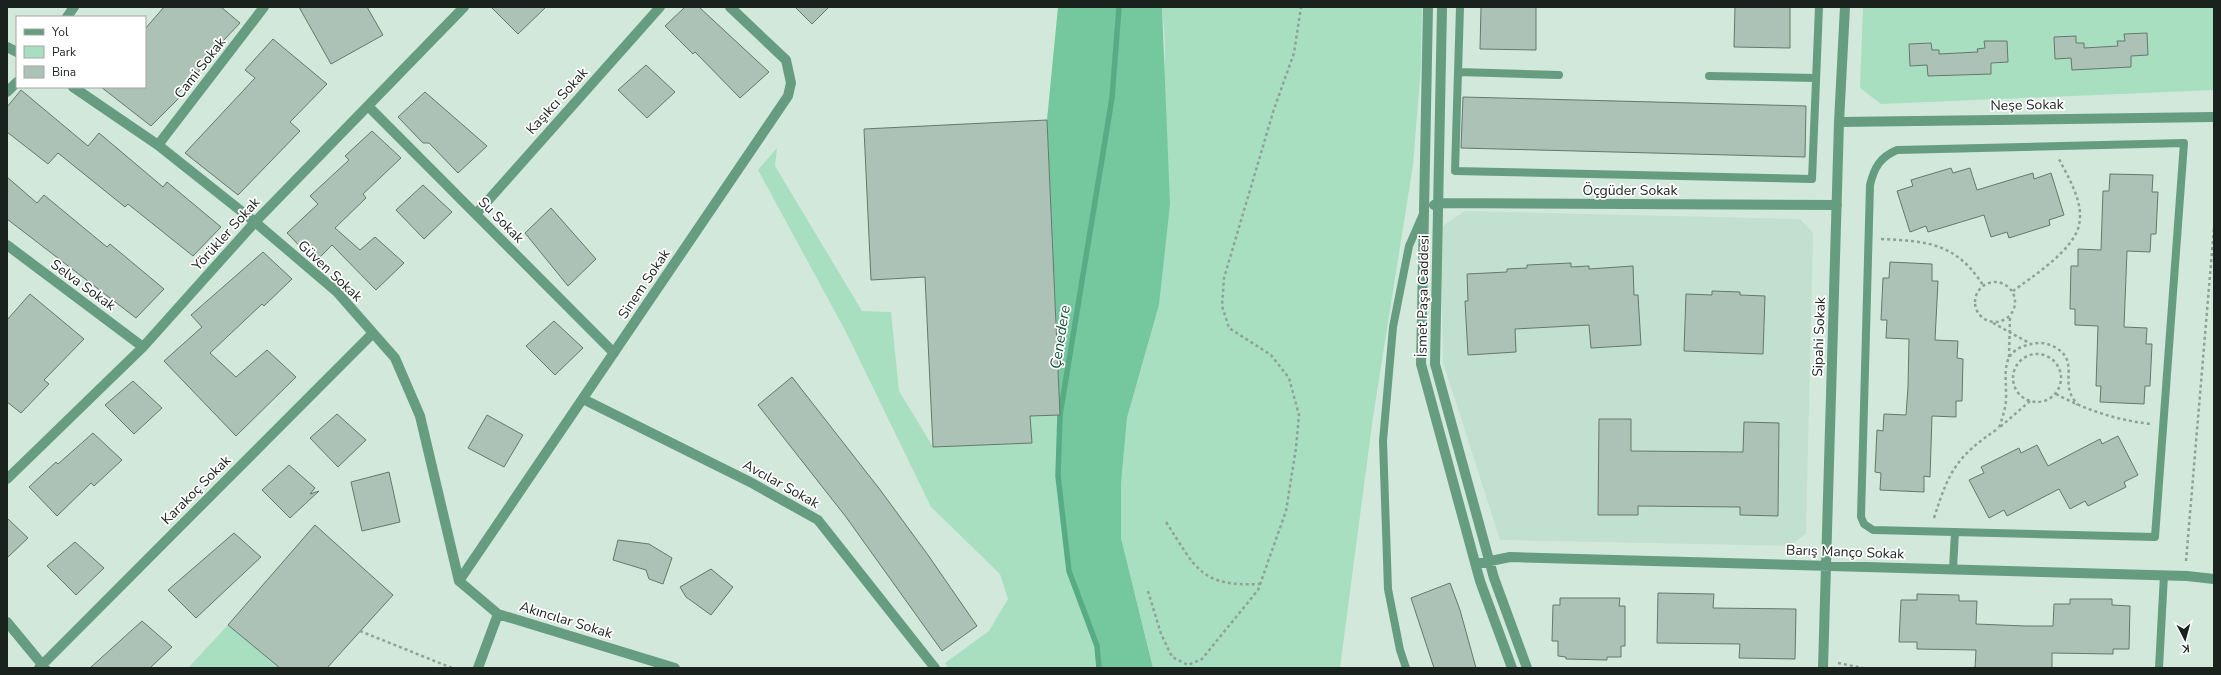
<svg xmlns="http://www.w3.org/2000/svg" width="2221" height="675" font-family="'Nunito Sans',sans-serif">
<style>
.built{fill:#c2e0cf}
.green{fill:#a8dfc1}
.forest{fill:#75c89e}
.lines{fill:none;stroke-linecap:round;stroke-linejoin:round}
.stream{stroke:#58ac83;stroke-width:5.5}
.building{fill:#adc2b6;stroke:#64786d}
.path{stroke:#90a197;stroke-width:2.5;stroke-dasharray:3 3;stroke-linecap:butt}
.lane{stroke:#669d80;stroke-width:8}
.street{stroke:#669d80;stroke-width:10}
.labels{text-anchor:middle;dominant-baseline:central;stroke-width:3.5;stroke-linejoin:round;paint-order:stroke}
.street-label{font-size:14px;fill:#1a221d;stroke:#fff}
.water-label{font-size:15px;font-style:italic;fill:#145539;stroke:#fff}
</style>
<rect width="100%" height="100%" fill="#d2e8db"/>
<!-- built -->
<path class="built" d="M1465,211L1800,219L1813,233L1806,534L1789,546L1500,540L1443,362L1441,227Z"/>
<!-- green -->
<path class="green" d="M1162,7H1422L1421,66L1413,165L1373,417L1340,668H1153L1121,538V483L1127,418L1159,305L1165,44Z
M1863,7H2214V90L1881,104L1860,88Z
M777,148L775,166L862,311L891,312L899,391L933,447L1031,443L1030,416L1060,415L1058,476L1069,571L1097,646L1099,668H949L945,663L989,631L1008,599L1000,574L931,507L846,332L758,170Z
M228,625L280,668H188Z"/>
<!-- forest -->
<path class="forest" d="M1058,7H1162L1170,204L1159,305L1127,418L1121,484V538L1153,668H1099L1097,646L1069,571L1058,476L1060,415L1047,120Z"/>
<g class="lines">
<!-- stream -->
<path class="stream" d="M1099,668L1097,646L1069,571L1058,476L1060,415L1112,98L1119,7"/>
</g>
<!-- building -->
<path class="building" d="M164,7H221L240,23L208,57L211,59L176,95L179,98L151,126L101,87H145V29Z
M299,7H367L383,35L331,64Z
M491,7H546L518,34Z
M685,7H699L769,72L740,98L695,52L693,54L665,26Z
M795,7H829L812,24Z
M1481,7H1536V50L1480,49Z
M1735,7H1790V48L1734,47Z
M2147,33L2148,55L2131,56V67L2072,70L2071,58L2055,59L2054,37L2076,36V43H2084V48L2118,46L2117,41H2125L2124,34Z
M273,39L327,84L290,122L300,131L238,195L185,153L255,78L245,70Z
M1984,41H2007L2008,62L1991,63V74L1928,76L1927,65L1910,66L1909,44L1931,43L1932,50H1939V54L1978,52L1977,49L1985,48Z
M646,65L675,92L647,118L618,90Z
M21,90L88,146L99,133L163,187L167,182L221,227L193,256L128,204L125,207L58,153L48,164L7,132V107Z
M425,92L487,146L458,173L429,143H423L398,117Z
M1463,97L1806,106L1805,157L1461,148Z
M1047,120L1060,415L1030,416L1032,443L933,447L925,277L871,280L864,129Z
M372,131L401,158L363,194L366,198L335,228L360,250L375,237L404,263L376,290L332,245L315,262L287,233L318,204L310,196L349,160L345,156Z
M1951,168L1953,173L1970,168L1977,190L2033,173L2034,179L2051,173L2064,215L2049,220L2050,225L2009,238L2007,232L1991,237L1984,215L1928,232L1926,226L1910,232L1897,191L1913,186L1911,180Z
M2110,174L2153,175L2152,192H2158L2156,234H2151L2150,252L2127,251L2124,327L2147,328L2146,344H2152L2150,386H2145L2144,404L2100,402L2101,386H2096L2098,326L2075,325V309H2070L2071,266H2078V249L2101,250L2103,191H2109Z
M7,177L37,203L44,195L107,247L110,244L164,289L136,318L7,219Z
M423,185L452,212L424,239L396,210Z
M551,208L596,259L568,286L525,233Z
M263,252L292,279L264,306L262,304L210,353L236,377L267,350L296,377L236,436L164,361L202,327L191,315Z
M1890,262L1932,264V281H1938L1935,340L1958,341L1957,358L1963,359L1962,401H1956V417L1932,416L1930,477L1924,476V492L1880,490L1881,473L1875,472L1877,430L1883,431L1884,414L1906,415L1908,387L1909,339L1886,338L1887,320H1881L1883,278H1889Z
M1571,263V267L1589,266V269L1633,266L1634,295H1638L1641,345L1591,348L1589,325L1515,329L1516,352L1468,355L1465,301H1468L1467,274L1507,272V269L1527,268V265Z
M1712,291L1740,292V295L1765,296L1763,354L1684,351L1686,294L1712,295Z
M30,294L84,339L44,380L49,384L21,413L7,402V320Z
M554,321L583,348L555,375L526,346Z
M792,377L881,491L928,555L977,626L942,651L846,517L758,405Z
M133,381L162,408L134,434L105,405Z
M337,414L366,440L338,467L310,438Z
M487,415L523,435L504,467L468,448Z
M1599,419H1631V451L1743,452L1744,422L1779,423L1778,516L1740,515V507L1638,506V515H1598Z
M93,433L122,460L94,486L91,483L57,516L29,487L56,462L58,464Z
M2118,436L2138,475L2124,482L2126,487L2088,506L2085,501L2070,509L2059,489L2007,516L2004,510L1989,518L1969,480L1984,473L1981,467L2019,448L2021,453L2037,445L2048,466L2100,439L2102,444Z
M289,465L315,488L310,494L319,491L290,518L262,490Z
M389,472L400,522L362,531L351,482Z
M7,518L28,538L7,558Z
M315,525L393,595L327,668H280L228,625Z
M234,533L261,557L196,618L168,590Z
M618,540L649,544L672,558L663,584L649,579L646,570L613,560Z
M75,542L104,568L76,595L47,566Z
M711,569L733,587L711,615L686,597L680,587Z
M1450,583L1460,610L1476,668H1434L1411,598Z
M1658,593L1714,594L1713,608L1796,609L1795,659L1739,658L1740,644L1657,643Z
M1917,594L1959,595V601H1977L1976,624L2025,626H2053L2054,604H2070V599H2112V605L2130,606L2129,649H2113V654L2052,653V668H1975L1976,650L1917,649V642H1899L1901,600H1917Z
M1560,598H1620L1619,606H1625V646H1621V657H1607V660L1566,659V657L1558,656V641H1552L1553,605H1560Z
M142,621L172,647L150,668H90Z"/>
<g class="lines">
<!-- path -->
<path class="path" d="M1881,239C1927,241 1956,243 1983,285
M1975 302a20 20 0 1 1 40 0a20 20 0 1 1-40 0Z
M2013,291C2032,277 2074,250 2079,225C2084,202 2069,179 2059,159
M1993,323L2031,344
M2013 378a24 24 0 1 1 48 0a24 24 0 1 1-48 0Z
M2009,357L2010,316
M2056,394C2086,410 2116,420 2151,424
M2030,401L1999,428C2002,419 2005,410 2006,401C2007,372 1997,348 2038,343C2047,342 2060,348 2065,356C2072,367 2066,379 2070,392C2071,396 2075,401 2077,405
M1934,518C1949,470 1958,455 1999,428
M1166,522C1196,568 1200,587 1260,584
M2186,561L2214,228
M1148,591L1161,634L1172,657L1188,665L1202,659L1258,590L1286,511L1296,448L1299,415L1289,378L1271,355L1229,328L1222,306L1224,278L1274,109L1294,53L1301,7
M360,631L452,668
M1838,663L1863,668"/>
<!-- lane -->
<path class="lane" d="M1460,7L1455,171L1812,179L1819,7
M1458,72L1559,75
M1709,76L1816,78
M2184,143L2155,537L1873,530L1864,524L1861,517L1870,185C1874,168 1880,157 1897,150Z
M1953,569L1955,532
M1406,668L1400,650L1388,589L1383,441L1393,327L1409,246L1423,214
M2159,668L2164,575"/>
<!-- street -->
<path class="street" d="M1428,7L1421,364L1480,581L1512,668
M1442,7L1435,364L1494,578L1527,668
M67,17L74,7
M7,47L17,52
M73,87L158,145L255,222L337,292L395,358L420,416L459,581
M7,92L17,82
M368,106L614,353
M1839,122L2214,117
M158,145L264,7
M1434,205L1438,203L1837,205
M476,214L660,7
M7,245L143,347
M583,399L750,482L818,520L935,668
M7,479L143,347L255,222L464,7
M1476,564L1510,557L2187,576L2214,579
M459,581L788,96L791,83L786,60L730,7
M459,581L498,614L675,668
M7,622L45,668
M39,668L373,333
M478,668L498,614
M1823,668L1839,122L1845,7"/>
</g>
<g class="labels">
<!-- street labels -->
<g class="street-label">
<text transform="translate(200 68) rotate(-52)">Cami Sokak</text>
<text transform="translate(557 101) rotate(-48)">Kaşıkcı Sokak</text>
<text transform="translate(2027 105) rotate(-1)">Neşe Sokak</text>
<text x="1630" y="190">Öçgüder Sokak</text>
<text transform="translate(501 220) rotate(45)">Su Sokak</text>
<text transform="translate(226 234) rotate(-48)">Yörükler Sokak</text>
<text transform="translate(330 271) rotate(43)">Güven Sokak</text>
<text transform="translate(644 284) rotate(-56)">Sinem Sokak</text>
<text transform="translate(83 285) rotate(36)">Selva Sokak</text>
<text transform="translate(1423 296) rotate(-89)">İsmet Paşa Caddesi</text>
<text transform="translate(1819 337) rotate(-88)">Sipahi Sokak</text>
<text transform="translate(781 484) rotate(29)">Avcılar Sokak</text>
<text transform="translate(196 490) rotate(-45)">Karakoç Sokak</text>
<text transform="translate(1845 552) rotate(2)">Barış Manço Sokak</text>
<text transform="translate(566 620) rotate(17)">Akıncılar Sokak</text>
</g>
<!-- water labels -->
<g class="water-label">
<text transform="translate(1060 337) rotate(-81)">Çenedere</text>
</g>
</g>
<!-- border -->
<rect width="2221" height="675" fill="none" stroke="#1a221d" stroke-width="16"/>
<!-- legend -->
<rect x="16" y="16" width="130" height="72" fill="#ffffff" stroke="#a3a7a5"/>
<rect x="24" y="29" width="20" height="6" fill="#669d80" stroke="#a3a7a5"/>
<text x="52" y="36" font-size="12" fill="#1a221d">Yol</text>
<rect x="24" y="46" width="20" height="12" fill="#a8dfc1" stroke="#a3a7a5"/>
<text x="52" y="56" font-size="12" fill="#1a221d">Park</text>
<rect x="24" y="66" width="20" height="12" fill="#adc2b6" stroke="#a3a7a5"/>
<text x="52" y="76" font-size="12" fill="#1a221d">Bina</text>
<!-- north arrow -->
<g transform="translate(2185 639) rotate(174)" stroke="#ffffff" stroke-width="3" paint-order="stroke">
<path d="M0-3L7 15L0 10L-7 15Z" fill="#1a221d"/>
<text y="-6" font-size="11" font-weight="bold" text-anchor="middle" fill="#1a221d">K</text>
</g>
</svg>
